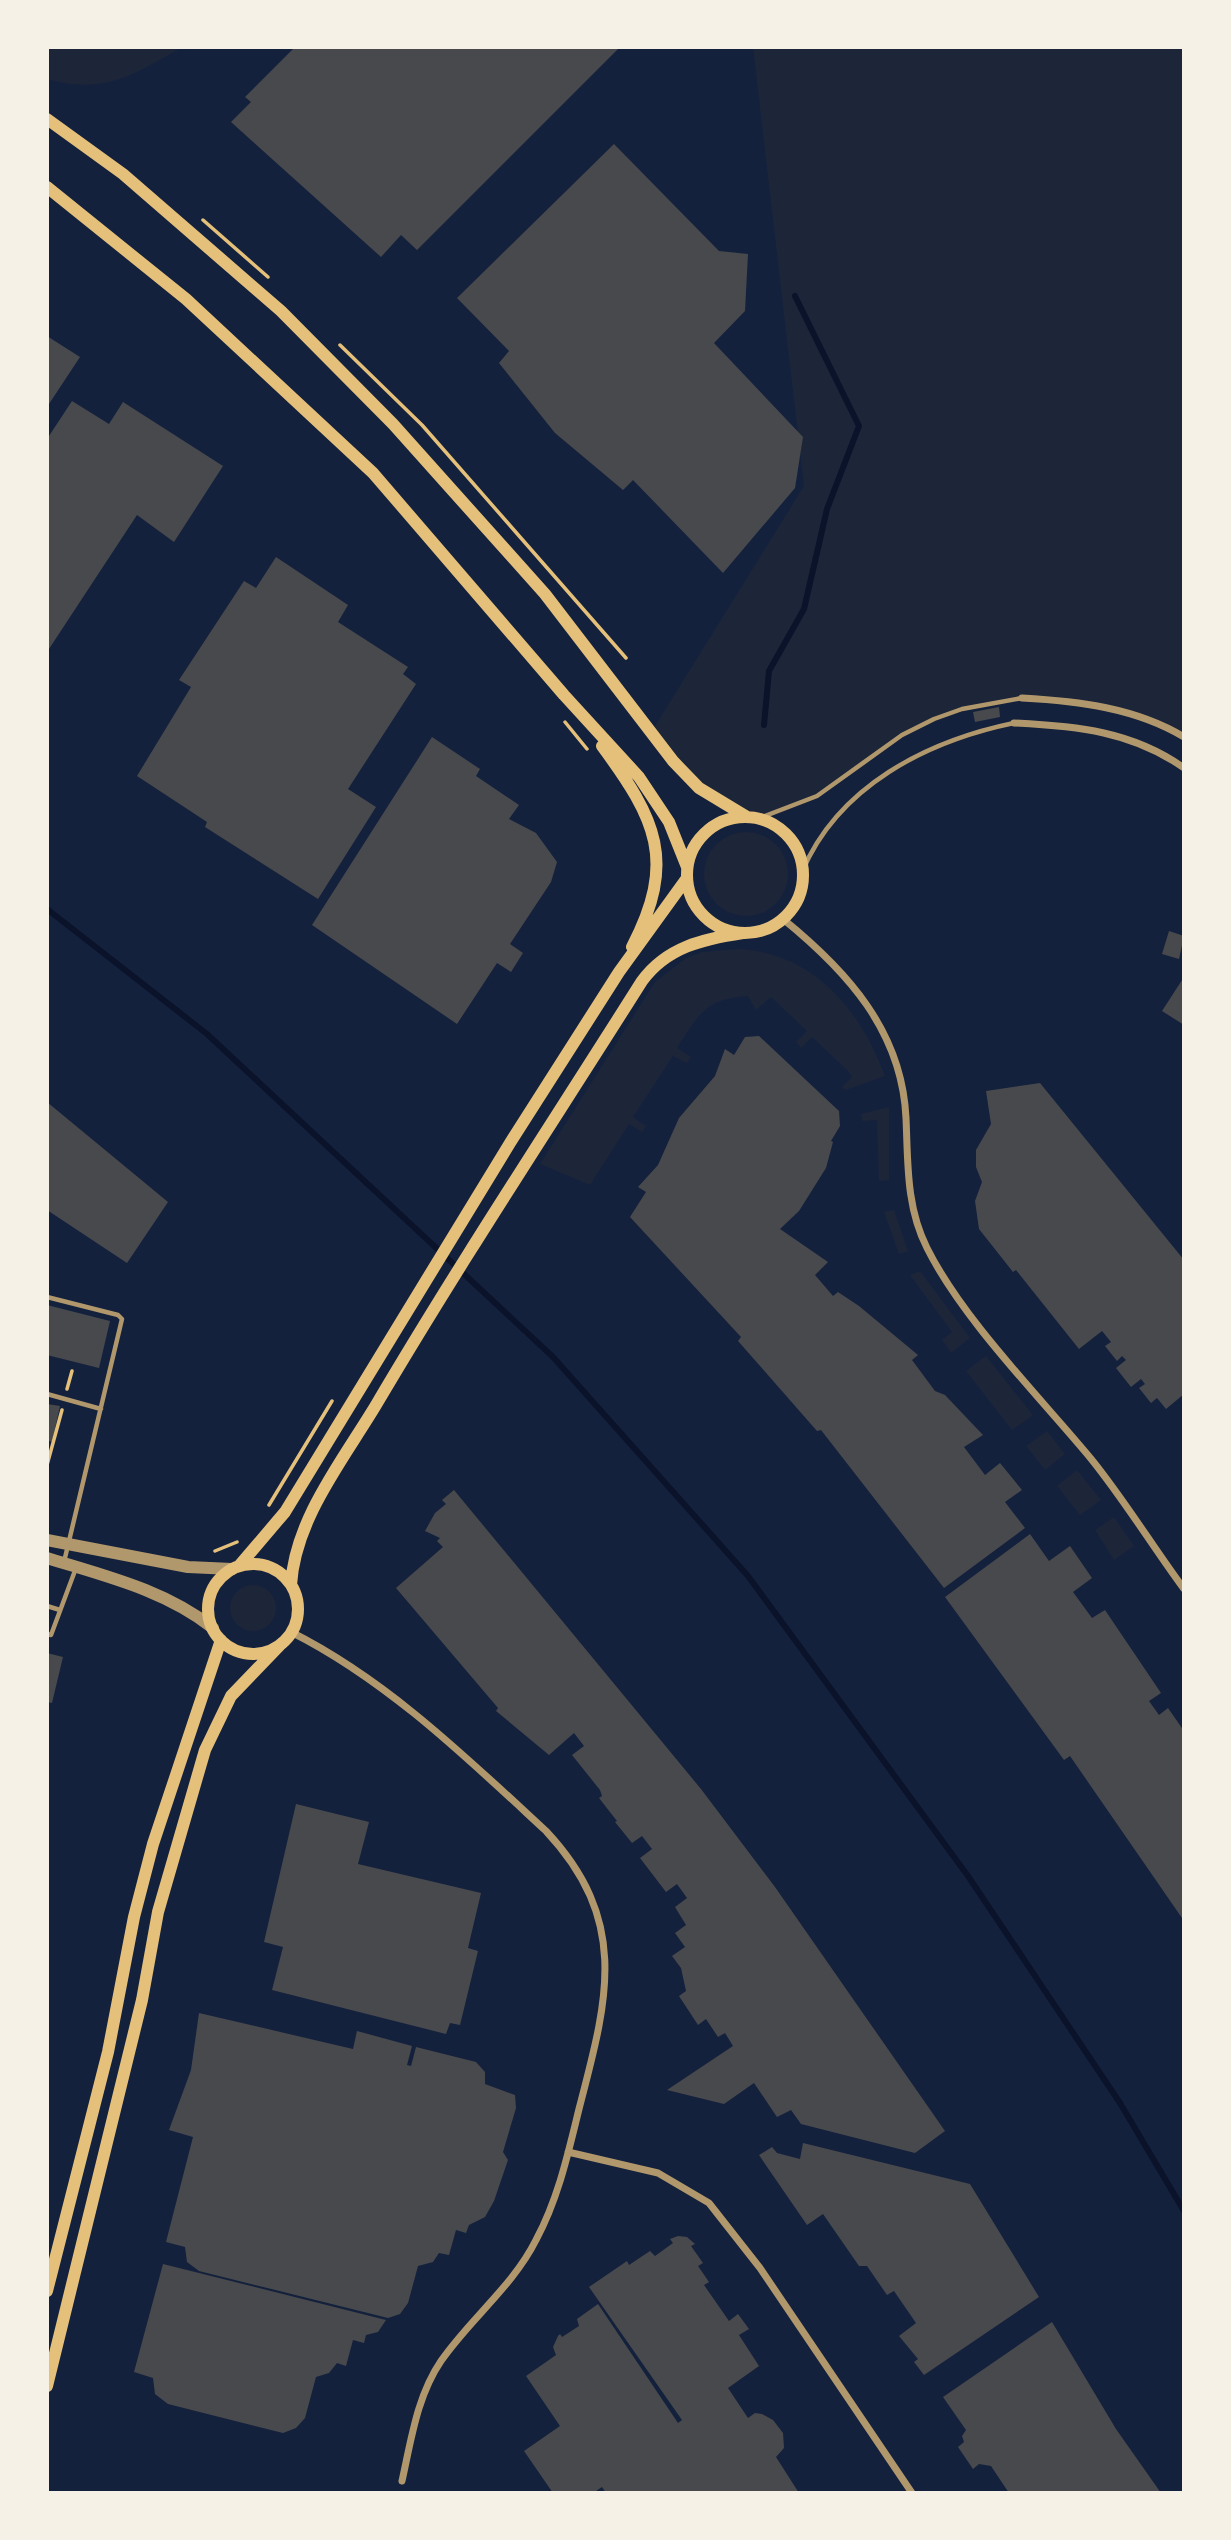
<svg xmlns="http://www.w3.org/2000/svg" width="1231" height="2540" font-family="Bitter,serif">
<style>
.green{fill:#1d2539}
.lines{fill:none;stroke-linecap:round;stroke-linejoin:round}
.stream{stroke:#0b132b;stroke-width:6}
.building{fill:#48494c}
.path{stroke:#e5c07b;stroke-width:3.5}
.service{stroke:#b1986c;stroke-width:4.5}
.minor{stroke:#b1986c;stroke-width:7}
.tertiary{stroke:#b1986c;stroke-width:12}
.secondary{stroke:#e5c07b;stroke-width:12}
</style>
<rect width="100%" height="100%" fill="#14213d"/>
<!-- green -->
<path class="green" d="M47,47H182C134,75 104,95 47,79Z
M753,47H1184V737L1107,708L1022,698L962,709L902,735L817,796L757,819C720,814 677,760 650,734L804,486Z
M704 874a42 42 0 1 1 84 0a42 42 0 1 1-84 0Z
M738,949C814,953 860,1009 885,1076L846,1090L842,1087L852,1077L848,1071L812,1037L801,1048L796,1042L807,1031L771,997L756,1010L748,996C705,999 699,1014 677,1048L691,1057L687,1063L673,1056L633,1117L646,1126L642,1132L629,1124L590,1185L540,1164L655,982L686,958L702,952Z
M889,1107V1180L879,1181L877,1120L862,1121L861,1114Z
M894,1210L908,1251L899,1254L884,1212Z
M920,1271L970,1338L951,1353L942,1340L952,1332L910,1275Z
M986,1356L1033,1415L1012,1430L966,1371Z
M1047,1431L1065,1454L1045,1470L1026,1446Z
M1077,1470L1101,1500L1080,1515L1057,1486Z
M1114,1517L1134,1546L1114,1560L1095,1530Z
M230 1608a23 23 0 1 1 46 0a23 23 0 1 1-46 0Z"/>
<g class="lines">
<!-- stream -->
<path class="stream" d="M764,725L769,671L804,609L827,509L859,426L795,296
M47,909L207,1034L553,1357L748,1576L968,1876L1120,2103L1184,2211"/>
</g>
<!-- building -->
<path class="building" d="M295,47H620L417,250L401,235L381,257L231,122L251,102L245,97Z
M614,144L719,251L748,254L745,311L714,343L803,437L795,488L723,573L633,480L623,490L555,433L499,363L509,351L457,298Z
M47,336L80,357L47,407Z
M72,401L109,424L123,402L223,466L174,542L137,515L47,652V439Z
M276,557L348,605L338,622L408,667L403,674L416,684L348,789L376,807L318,899L205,827L207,822L137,776L191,687L179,680L244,581L256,588Z
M999,707L1000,717L975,722L973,712Z
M432,737L480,769L476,776L519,805L509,819L536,833L557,862L551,882L510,944L523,953L511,972L497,963L457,1024L312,925Z
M1169,931L1184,936L1179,959L1162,954Z
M1184,977V1025L1162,1011Z
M759,1036L839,1111L840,1126L831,1141L833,1142L826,1168L799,1211L780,1229L828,1262L815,1275L833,1296L838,1292L859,1306L918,1355L912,1360L935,1391L945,1395L983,1435L964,1447L985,1475L1000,1463L1022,1490L1005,1502L1025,1528L944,1588L821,1430L817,1431L738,1341L741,1337L630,1217L646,1192L638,1187L658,1165L679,1118L715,1076L725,1049L734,1055L745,1037Z
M1040,1083L1184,1260V1394L1166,1409L1157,1398L1151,1403L1139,1388L1145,1384L1141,1379L1131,1387L1116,1368L1126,1360L1122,1356L1117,1361L1105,1346L1111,1342L1102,1331L1079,1349L1016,1270L1013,1272L979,1229L975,1201L982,1182L976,1167V1150L991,1124L986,1091Z
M47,1102L168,1202L127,1263L47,1210Z
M47,1305L110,1321L99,1368L47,1355Z
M47,1404L60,1406L52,1442L47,1440Z
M454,1490L701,1789L775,1887L945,2131L915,2153L801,2124L791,2110L777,2117L754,2083L724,2104L667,2090L733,2046L725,2033L718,2037L706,2019L698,2025L679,1996L686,1991L681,1968L672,1956L685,1947L675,1933L686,1925L675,1907L687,1898L677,1884L666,1892L640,1858L652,1849L642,1836L632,1843L615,1822L617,1821L599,1798L602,1796L600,1790L572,1755L584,1746L574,1733L549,1755L496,1711L498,1708L396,1588L443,1547L437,1541L440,1538L425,1531L435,1513L446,1504L442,1500Z
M1030,1534L1049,1561L1070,1546L1092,1578L1073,1592L1092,1618L1105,1610L1161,1693L1149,1701L1159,1715L1168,1708L1184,1731L1182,1918L1070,1756L1064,1760L945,1597Z
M47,1653L63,1657L52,1703L47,1702Z
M296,1804L369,1822L358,1864L481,1893L468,1948L478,1951L460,2025L450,2023L446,2034L272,1990L283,1947L264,1942Z
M199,2013L353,2049L357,2031L412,2046L407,2065L411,2066L416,2047L476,2062L485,2072V2084L515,2095L516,2108L503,2152L508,2160L494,2201L485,2217L469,2225L466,2233L456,2230L449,2255L439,2253L433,2262L418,2266L408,2303L400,2314L388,2318L199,2271L187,2262L185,2247L166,2242L193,2137L169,2130L191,2070Z
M803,2143L970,2184L1039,2297L924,2375L914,2362L918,2359L899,2336L916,2323L894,2291L887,2295L867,2266H859L823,2214L807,2225L759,2155L772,2147L777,2153L800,2159Z
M678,2236L687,2237L695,2244L691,2246L703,2263L698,2266L709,2282L704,2285L729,2321L738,2314L749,2329L739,2335L759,2366L728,2388L748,2418L755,2413L762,2414L773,2420L783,2433L784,2448L776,2457L799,2493H606L602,2487L593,2493H553L524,2451L560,2426L526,2376L556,2355L553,2347L558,2336L560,2334L562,2337L579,2326L577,2319L598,2304L678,2423L682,2420L589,2287L627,2261L629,2265L650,2251L655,2256L673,2243L670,2239Z
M163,2264L386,2320L378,2332L366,2335L364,2343L353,2340L346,2366L337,2363L329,2373L316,2377L305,2418L296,2428L283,2433L168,2404L155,2394L153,2378L134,2372Z
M1052,2322L1116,2429L1161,2493H1009L991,2466L979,2464L973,2469L958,2447L964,2442L962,2436L966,2430L943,2397Z"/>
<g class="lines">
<!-- path -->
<path class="path" d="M203,220L268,277
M340,345L422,425L626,658
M565,722L587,749
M67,1389L72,1371
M47,1465L62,1410
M269,1505L332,1401
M215,1551L237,1542"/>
<!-- service -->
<path class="service" d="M757,819L817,796L902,735L934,719L962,709L1022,698
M802,872C838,786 927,741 1014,723
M47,1297L118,1315L122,1319L64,1562
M47,1394L101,1409
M47,1606L60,1610
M47,1634L51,1635L76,1568"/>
<!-- minor -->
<path class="minor" d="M1022,698C1078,701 1136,708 1184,737
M1014,723C1076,726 1132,731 1184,768
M783,919C847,971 902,1031 906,1118C908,1162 906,1207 927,1248C963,1320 1040,1397 1092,1460C1125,1501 1153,1547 1184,1589
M291,1632C387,1680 468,1759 546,1831C631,1922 607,2001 579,2109C568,2154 558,2199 536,2240C513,2286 470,2319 441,2361C417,2396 411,2441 402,2481
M568,2152L658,2173L709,2203L760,2268L912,2493"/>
<!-- tertiary -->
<path class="tertiary" d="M47,1540L188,1567L232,1569
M47,1558C105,1576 165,1590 213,1628"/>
<!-- secondary -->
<path class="secondary" d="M47,119L123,174L281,311L393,424L545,594L673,761L699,788L747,817
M47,187L186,299L373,473L564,695L639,777L669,822L687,867
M602,746C656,819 677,861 632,947
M687 875a58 58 0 1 1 116 0a58 58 0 1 1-116 0Z
M208 1609a45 45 0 1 1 90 0a45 45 0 1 1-90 0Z
M239,1566L285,1512L510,1143L619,972L687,878
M291,1585C295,1519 343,1460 376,1405C461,1261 553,1122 642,981C667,947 703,939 743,933
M47,2291L108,2052L134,1917L153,1844L221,1640
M47,2386L142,2000L158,1912L205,1750L231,1696L280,1645"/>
</g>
<!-- border -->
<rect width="1231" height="2540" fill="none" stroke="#f6f1e7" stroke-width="98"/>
</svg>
